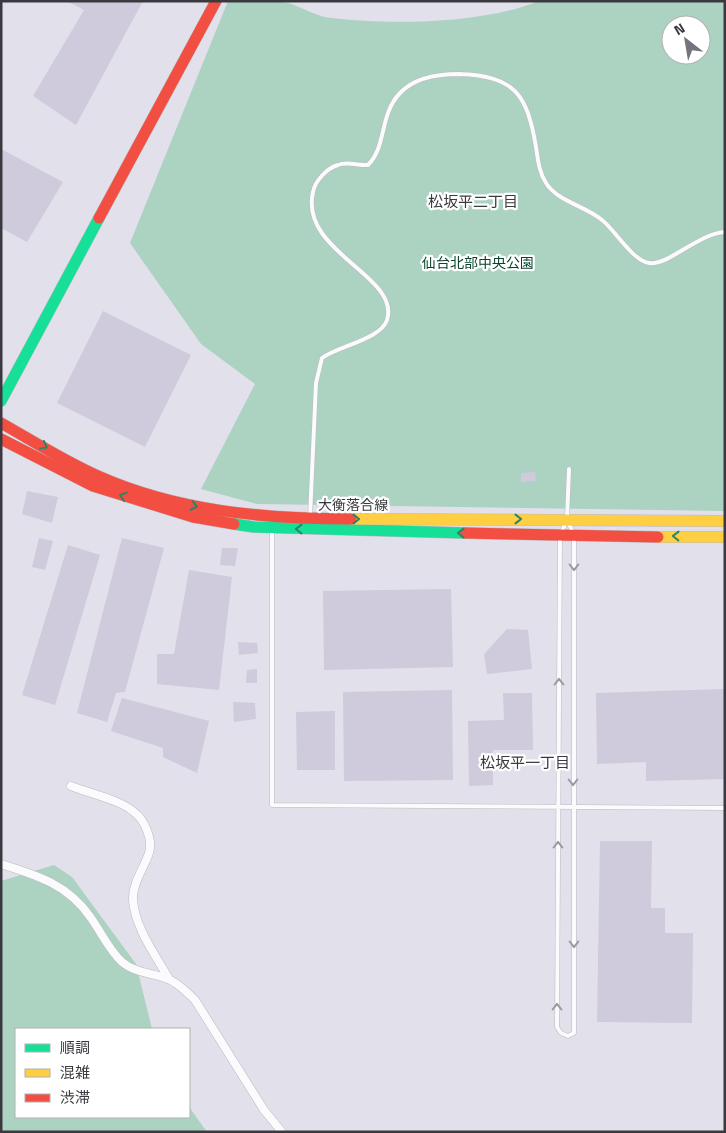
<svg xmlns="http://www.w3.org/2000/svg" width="726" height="1133" font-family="'Titillium Web','Noto Sans JP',sans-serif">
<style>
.green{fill:#acd2c2;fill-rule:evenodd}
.building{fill:#cfcadc}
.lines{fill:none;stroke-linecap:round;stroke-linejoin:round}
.lane-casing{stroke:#bbbac1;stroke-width:5}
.street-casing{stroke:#bbbac1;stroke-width:9}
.fast-casing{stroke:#bbbac1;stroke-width:12}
.slow-casing{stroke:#bbbac1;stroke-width:12}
.jam-casing{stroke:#bbbac1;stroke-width:12}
.lane{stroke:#fbfafc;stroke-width:4}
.street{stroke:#fbfafc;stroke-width:8}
.fast{stroke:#16e098;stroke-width:11}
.slow{stroke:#ffcf43;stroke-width:11}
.jam{stroke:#f24e42;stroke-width:11}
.oneway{stroke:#2a8467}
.oneway2{stroke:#9a9a9e}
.labels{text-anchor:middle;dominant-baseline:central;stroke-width:4.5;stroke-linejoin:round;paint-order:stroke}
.park-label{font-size:14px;fill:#06452c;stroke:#fff}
.street-label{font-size:14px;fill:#3a393f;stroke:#fff}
.neighbourhood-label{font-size:15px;fill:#3a393f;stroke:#fff}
</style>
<rect width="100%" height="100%" fill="#e2e0ea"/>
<!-- green -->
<path class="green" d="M228,1C247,1 270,0 288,3C302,7 317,17 331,18C392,25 482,24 539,1H725V511L257,504L201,489L255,384L201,344L130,243ZM671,25H701V55H671Z
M54,865L72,877L136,964L152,1029H16V1117H189V1107L207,1132H1V881Z"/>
<!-- building -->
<path class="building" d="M67,1H143L76,125L33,96L84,10Z
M1,149L63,182L27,242L1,228Z
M103,311L191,355L145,447L57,403Z
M535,472L536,481L521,482V473Z
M27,491L58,497L52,523L22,514Z
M39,538L53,541L45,570L32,567Z
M122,538L164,548L125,692L116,693L107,722L77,713Z
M68,545L100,555L55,705L22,695Z
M222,548H238L235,566L220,565Z
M189,570L232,577L219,690L157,684V654H174Z
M451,589L453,667L324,670L323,591Z
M507,629L528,630L532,669L487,674L484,654Z
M238,642L257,643L258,653L239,655Z
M257,669V683H246L247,670Z
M725,689V779L646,781V762L597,764L596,693Z
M452,690L453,780L344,781L343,692Z
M503,693H532L533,750H493V785L469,786L468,721L504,720Z
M122,698L209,721L197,773L163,757V748L111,731Z
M233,702L255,703L256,719L234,722Z
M335,711V770H297L296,712Z
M600,841H652L651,908H665V933H693L692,1023L597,1022Z"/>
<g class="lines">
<defs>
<path id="lane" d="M569,469L567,519L560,536L557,1027L561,1033L568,1036L574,1033V535L569,524
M310,517L316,383L322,358C338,346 381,339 387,320C401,276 299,252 313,192C315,181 327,168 338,165C348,161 358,166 368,165C387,146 379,115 400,93C414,78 439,74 459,74C515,76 527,94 536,147C538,160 539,172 546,183C558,202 586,206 602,220C615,230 633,261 649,263C668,266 699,233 725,232
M272,530V805L725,808"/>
<path id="street" d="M71,786C88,793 121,800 134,812C145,820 153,840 149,853C144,868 132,884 133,900C135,928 156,956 169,979
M1,864C37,875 69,885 91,918C101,932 109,950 122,962C135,973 153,973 168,979C178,983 188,993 195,1000L264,1110L282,1132"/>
<path id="fast" d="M1,401L99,218
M234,524L254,527L465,533"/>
<path id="slow" d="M351,519L725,521
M658,537H725"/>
<path id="jam" d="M99,218L216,1
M1,423C33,441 64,461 98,476C177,511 264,519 351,519
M1,439L93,486L193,517L234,524
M465,533L658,537"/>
</defs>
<!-- lane casing -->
<use href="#lane" class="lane-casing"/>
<!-- street casing -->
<use href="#street" class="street-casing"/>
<!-- fast casing -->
<use href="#fast" class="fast-casing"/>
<!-- slow casing -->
<use href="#slow" class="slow-casing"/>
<!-- jam casing -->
<use href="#jam" class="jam-casing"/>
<!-- lane -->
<use href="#lane" class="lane"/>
<!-- street -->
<use href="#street" class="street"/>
<!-- fast -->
<use href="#fast" class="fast"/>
<!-- slow -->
<use href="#slow" class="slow"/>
<!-- jam -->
<use href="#jam" class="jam"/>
</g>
<!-- one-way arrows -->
<defs><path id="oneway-chevron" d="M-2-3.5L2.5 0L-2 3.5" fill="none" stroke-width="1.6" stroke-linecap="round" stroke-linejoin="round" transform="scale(1.25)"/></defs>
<g class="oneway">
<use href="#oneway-chevron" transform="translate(44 446) rotate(29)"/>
<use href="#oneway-chevron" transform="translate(123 496) rotate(-161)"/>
<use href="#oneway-chevron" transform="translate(194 506) rotate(12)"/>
<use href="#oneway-chevron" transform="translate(356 519)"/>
<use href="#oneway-chevron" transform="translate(518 519)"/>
<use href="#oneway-chevron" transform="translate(299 529) rotate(-179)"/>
<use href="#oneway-chevron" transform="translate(461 533) rotate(-179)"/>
<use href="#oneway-chevron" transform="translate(676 536) rotate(-179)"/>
</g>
<g class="oneway2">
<use href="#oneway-chevron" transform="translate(574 567) rotate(90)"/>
<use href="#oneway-chevron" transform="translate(559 682) rotate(-90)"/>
<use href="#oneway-chevron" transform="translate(573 782) rotate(90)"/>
<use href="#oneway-chevron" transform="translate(558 845) rotate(-90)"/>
<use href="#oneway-chevron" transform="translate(574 944) rotate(90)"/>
<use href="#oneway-chevron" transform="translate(557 1007) rotate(-90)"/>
</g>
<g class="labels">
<!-- park labels -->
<g class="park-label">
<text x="478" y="262">仙台北部中央公園</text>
</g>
<!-- street labels -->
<g class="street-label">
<text x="353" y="504">大衡落合線</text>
</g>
<!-- neighbourhood labels -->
<g class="neighbourhood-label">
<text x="473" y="201">松坂平二丁目</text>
<text x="525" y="762">松坂平一丁目</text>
</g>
</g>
<!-- border -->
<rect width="726" height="1133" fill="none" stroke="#3a393f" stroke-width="5"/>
<!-- legend -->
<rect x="15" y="1028" width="175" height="90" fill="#ffffff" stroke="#b0b0b2"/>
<rect x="25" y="1044" width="25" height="8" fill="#16e098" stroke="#b0b0b2"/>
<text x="60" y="1053" font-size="15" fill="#3a393f">順調</text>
<rect x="25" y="1069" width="25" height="8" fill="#ffcf43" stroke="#b0b0b2"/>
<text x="60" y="1078" font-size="15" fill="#3a393f">混雑</text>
<rect x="25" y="1094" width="25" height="8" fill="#f24e42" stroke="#b0b0b2"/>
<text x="60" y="1103" font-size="15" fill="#3a393f">渋滞</text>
<!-- north arrow -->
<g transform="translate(686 40) rotate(329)"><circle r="24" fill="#ffffff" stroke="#b0b0b2"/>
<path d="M0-4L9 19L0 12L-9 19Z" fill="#75737b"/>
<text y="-8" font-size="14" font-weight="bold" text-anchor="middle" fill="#3a393f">N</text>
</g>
</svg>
